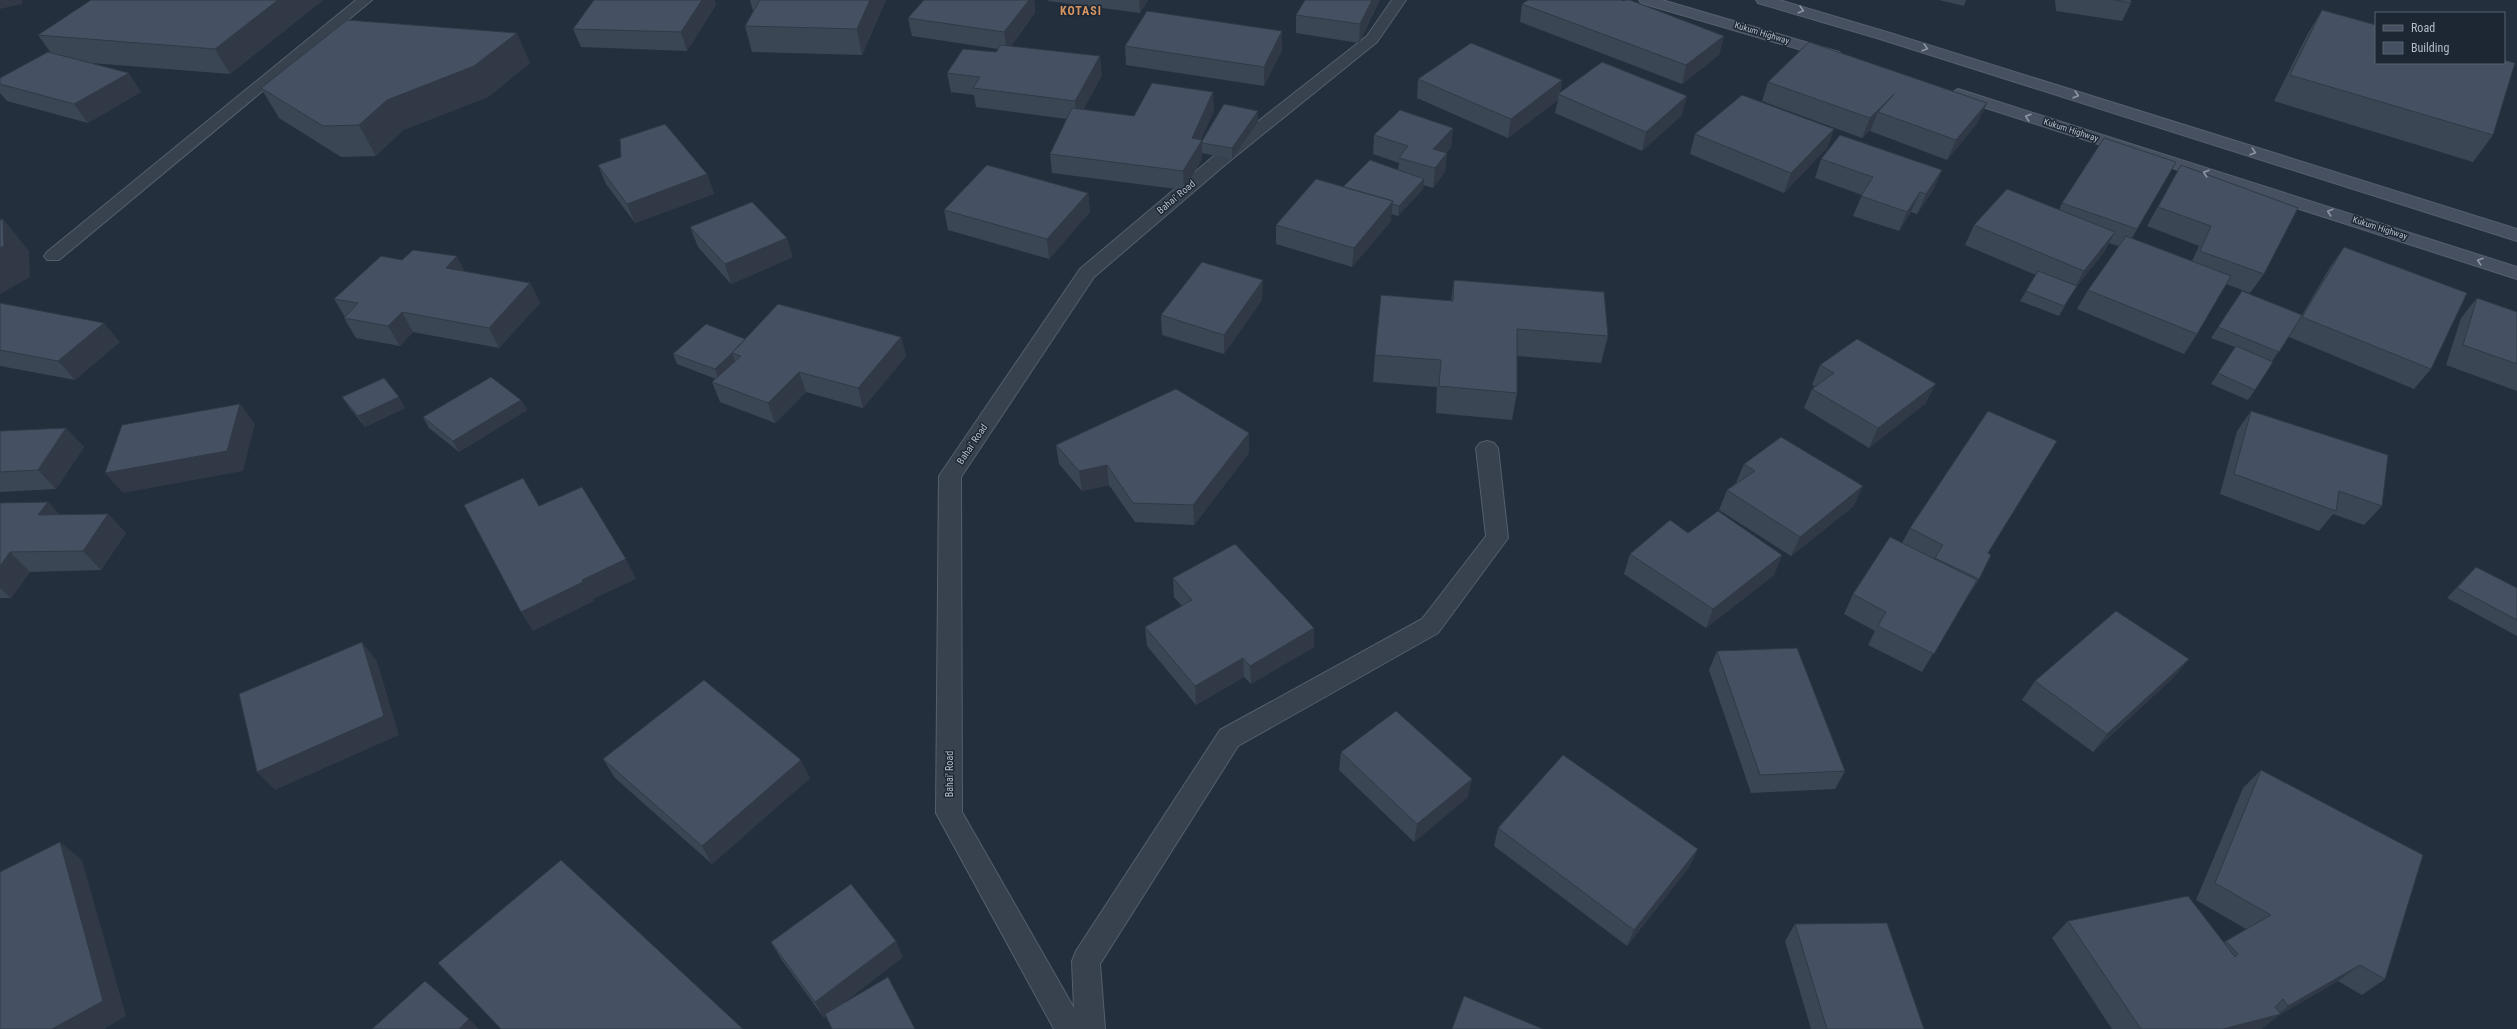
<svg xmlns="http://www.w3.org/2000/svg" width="2517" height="1029" font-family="'Roboto Condensed',sans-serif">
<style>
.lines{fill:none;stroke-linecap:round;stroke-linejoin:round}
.street-casing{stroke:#565f6c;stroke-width:2}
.secondary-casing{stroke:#565f6c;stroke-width:2}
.street{fill:#38414e;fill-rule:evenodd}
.secondary{fill:#465061;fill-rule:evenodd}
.wall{fill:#3b4654}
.shaded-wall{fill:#303945}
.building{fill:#455162;stroke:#303945}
.oneway{stroke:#8e96a5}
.labels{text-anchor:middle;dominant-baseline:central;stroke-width:3;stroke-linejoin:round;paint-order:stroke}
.far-street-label{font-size:9px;fill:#b4bcc9;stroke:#1d2633}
.street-label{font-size:10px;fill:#b4bcc9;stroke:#1d2633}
.far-district-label{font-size:12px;font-weight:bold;letter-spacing:1px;fill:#d59563;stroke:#1d2633}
</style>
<rect width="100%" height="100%" fill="#242f3e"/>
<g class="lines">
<defs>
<path id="street" d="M356,0H372L59,260H47L44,256L47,252Z
M1392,0H1406L1377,42L1226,164L1094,277L961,477L962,812L1074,1008L1072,961L1076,951L1220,730L1422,619L1486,536L1476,448L1480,443L1487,441L1494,443L1498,448L1508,538L1438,633L1238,746L1100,964L1105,1029H1054L936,813L939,476L1080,269L1214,156L1367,36Z"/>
<path id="secondary" d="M1639,0H1662L1839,52L1842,55L1839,58H1829L1641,3Z
M1756,0H1779L1890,33L2517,229V241L1880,39L1758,3Z
M1958,89L2517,267V279L1952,97L1950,94Z"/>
</defs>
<!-- street casing -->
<use href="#street" class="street-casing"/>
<!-- secondary casing -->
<use href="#secondary" class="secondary-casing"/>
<!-- street -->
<use href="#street" class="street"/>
<!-- secondary -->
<use href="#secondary" class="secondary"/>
</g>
<!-- wall -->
<path class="wall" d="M323,0L230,74L91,63L141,92L88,123L7,101L0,93V78L51,53L38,35Z
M750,0H886L862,55L752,52L745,26L753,11Z
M924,0H1034L1035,13L1011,46L1102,75L1083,110L1134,116L1214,111L1201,139L1202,140V141L1258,122L1232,159L1202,153V159L1184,190L1052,173L1050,154L1067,119L976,107L974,95L951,92L947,73L996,52L998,49L912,36L908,18Z
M1048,0H1148L1140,13L1049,1Z
M1305,0H1380L1359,43L1296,33V15Z
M1939,0H1966L1964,6Z
M2055,0H2131V3L2122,21L2056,11Z
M1522,4L1724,36L1719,55L1682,84L1520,22Z
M716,5L687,51L581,47L573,29Z
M2322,10L2493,135L2473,162L2274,101L2307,35Z
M1282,31V50L1264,86L1126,65L1125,46Z
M530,63L488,97L403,130L376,156L341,157L279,118L261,88Z
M1418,79L1562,80L1560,93L1682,115L1642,151L1555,113L1558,100L1508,138L1417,98Z
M1768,82L1978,122L1947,160L1870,131L1871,129L1862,138L1762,101Z
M1453,128L1451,147L1446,153H1447L1445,172L1433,188L1423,185V189L1398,216L1391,214V221L1352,267L1276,244V225L1343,187L1398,170L1399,163L1373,154L1374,135Z
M1834,129L1827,148L1784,193L1690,154L1695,134Z
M621,157L707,174L714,194L635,223L606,184L598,165Z
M1821,159L1934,189L1917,214L1911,212L1899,231L1853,216L1862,195L1815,178Z
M2176,162L2132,238L2192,261L2199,246L2147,226L2181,165L2264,274L2250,293L2226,284L2197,334L2184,354L2077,309L2088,290L2119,246L2109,243L2104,252L2074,290L2059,316L2020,301L2036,275L1965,245L1974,225L2059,210L2062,203Z
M1088,193L1090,212L1049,259L948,230L944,210Z
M690,227L793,257L731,284L698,247Z
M2344,247L2431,369L2414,389L2289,337L2272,361L2255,390L2248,400L2211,384L2235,347L2211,338L2242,291L2302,315L2330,267Z
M465,271L530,283L540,303L499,348L413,332L400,346L356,338L344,318L345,317L334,299Z
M1454,280L1608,336L1601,363L1517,356V393L1512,420L1436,413L1437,387L1373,382L1375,355L1451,301Z
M2477,298L2517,312V391L2446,365L2461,318Z
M1262,300L1224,354L1162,335L1161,315Z
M0,303L120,342L75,380L0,366Z
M901,337L906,356L863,408L806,392L775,423L720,402L712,382L716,379L677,364L673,354L745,339Z
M1820,365L1926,403L1869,448L1804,408L1812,389L1815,386L1812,385Z
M342,397L405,408L365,427L349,407Z
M521,400L527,410L459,452L429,428L423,417Z
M2251,411L2382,506L2364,525L2333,514L2319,531L2220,494L2237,431Z
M66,428L84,447L56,489L0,492V431Z
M1056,445L1249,453L1194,525L1135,522L1109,485L1082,491L1059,464Z
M1744,464L1854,506L1791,556L1719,510L1727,490L1736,483Z
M48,502L60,515L108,514L126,533L101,570L30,572L11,598H0V503Z
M1910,528L1988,554L1979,579L1967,598H1966L1922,672L1868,645L1875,631L1844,614L1853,594L1902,543Z
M1688,533L1782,555L1774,575L1706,628L1624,574L1630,554Z
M2476,567L2517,588V636L2447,598L2466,577Z
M1173,578L1314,647L1251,684L1244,677L1196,705L1147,646L1145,627L1182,606L1174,597Z
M1717,651L1845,771L1835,789L1751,793L1709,670Z
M2189,659L2173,678L2093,752L2022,700L2035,681Z
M1341,752L1468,797L1414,842L1339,770Z
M603,759L810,778L712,864L615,778Z
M2261,770L2385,979L2362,995L2338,981L2281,1014L2261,1029H2112L2052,938L2068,921L2224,942L2246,929L2196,900L2243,788Z
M1498,828L1690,866L1627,946L1494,846Z
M1795,924L1924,1029H1811L1785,941Z
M771,942L903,957L824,1018L781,959Z"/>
<!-- shaded-wall -->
<path class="shaded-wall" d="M0,0H22V4L0,9Z
M278,0H323L230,74L215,49Z
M702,0H715L716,5L687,51L681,32Z
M870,0H886L862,55L857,29Z
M1029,0H1034L1035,13L1007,51L1004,32Z
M1139,0H1148L1140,13Z
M1372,0H1380L1359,43L1360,24Z
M1282,31V50L1264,86V67Z
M517,33L530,63L488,97L403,130L376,156L359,125L387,100Z
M1724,36L1719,55L1682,84L1686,65Z
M1100,56L1102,75L1077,120L1075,101Z
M129,73L141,92L88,123L74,104Z
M1562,80L1559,95L1558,94V100L1508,138L1511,119Z
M1213,92L1214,111L1196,150L1202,140V159L1184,190L1183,171L1192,138Z
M1895,93L1878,112L1871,129L1862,138L1870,118Z
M1687,96L1682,115L1642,151L1646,132Z
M1987,103L1978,122L1947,160L1956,140Z
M1258,111V122L1232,159V148Z
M1453,128L1451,147L1432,167L1433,149Z
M1834,129L1827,148L1784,193L1791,173Z
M1447,153L1445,172L1433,188L1435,168Z
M1942,170L1934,189L1917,214L1926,194Z
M707,174L714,194L635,223L627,204Z
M1424,179L1423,189L1398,216L1399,206Z
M1920,192L1911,212L1899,231L1907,212Z
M1088,193L1090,212L1049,259L1047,239Z
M1393,201L1391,221L1352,267L1354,248Z
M3,219L29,251L30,277L0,294V248Z
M2115,232L2104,252L2074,290L2059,316L2084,271Z
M787,238L793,257L731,284L725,264Z
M457,256L467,276L446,268Z
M1263,280L1262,300L1224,354V335Z
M530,283L540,303L499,348L489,328Z
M402,312L413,332L400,346L388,326Z
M104,323L120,342L75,380L58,361Z
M901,337L906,356L863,408L858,388Z
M732,353L736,364L719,380L715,369Z
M799,372L806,392L775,423L768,403Z
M1936,384L1926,403L1869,448L1878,428Z
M399,397L405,408L365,427L358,416Z
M521,400L527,410L459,452L453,441Z
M240,404L255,424L243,471L123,493L105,473Z
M66,428L84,447L56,489L38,470Z
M1249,433V453L1194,525L1193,505Z
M1107,465L1109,485L1082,491L1079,471Z
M1863,486L1854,506L1791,556L1800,537Z
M48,502L66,521L38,515Z
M108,514L126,533L101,570L83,551Z
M10,552L30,572L11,598L0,588V566Z
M1782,555L1774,575L1706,628L1713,609Z
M626,559L636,579L593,599L594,601L533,631L521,612L582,580Z
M1314,628V647L1251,684L1250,666Z
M362,642L377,661L399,735L275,790L257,772Z
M1243,658L1244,677L1196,705L1195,686Z
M2189,659L2173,678L2093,752L2107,734Z
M801,760L810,778L712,864L702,846Z
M1472,779L1468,797L1414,842L1417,824Z
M60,842L82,860L126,1016L104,1029H52Z
M1698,849L1690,866L1627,946L1634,930Z
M896,941L903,957L824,1018L815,1002Z
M2360,965L2338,981L2280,1015L2281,1014L2261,1029H2223L2276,1016L2288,1006Z
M469,1019L479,1029H459Z"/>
<!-- building -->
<path class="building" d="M91,0H278L215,49L38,35Z
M594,0H702L681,32L573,29Z
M760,0H870L857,29L745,26Z
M924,0H1029L1004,32L908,18Z
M1305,0H1372L1360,24L1296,15Z
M1528,0H1621L1624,1L1625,0H1630L1724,36L1686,65L1522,4Z
M2114,0H2131V3Z
M2322,10L2376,25V63H2504V60L2515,63L2493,135L2290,75Z
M1147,11L1282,31L1264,67L1125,46Z
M347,20L517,33L474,66L387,100L359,125L323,126L261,88Z
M1809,42L1987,103L1956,140L1878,112L1895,93L1870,118L1768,82Z
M1471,43L1562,80L1511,119L1418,79Z
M1001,45L1100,56L1075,101L973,88L980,77L947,73L963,49L996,52Z
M48,52L129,73L74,104L0,84V78Z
M1602,62L1687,96L1646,132L1558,94Z
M1152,83L1213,92L1192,138L1202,140L1183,171L1050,154L1072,108L1134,116Z
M1742,95L1834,129L1791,173L1695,134Z
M1224,104L1258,111L1232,148L1202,143V141Z
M1400,110L1453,128L1433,149L1447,153L1435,168L1399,158L1408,146L1374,135Z
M665,124L707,174L627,204L598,165L621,157L620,139Z
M1840,135L1942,170L1926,194L1920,192L1907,212L1861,196L1873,177L1821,159Z
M2104,138L2176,162L2137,229L2062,203Z
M1370,160L1424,179L1399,206L1392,204L1393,201L1343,187Z
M987,165L1088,193L1047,239L944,210Z
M2181,165L2298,208L2264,274L2200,251L2211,226L2158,207Z
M1316,179L1393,201L1354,248L1276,225Z
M2007,189L2115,232L2084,271L1974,225Z
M752,202L787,238L725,264L690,227Z
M3,219L4,246L0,248V220Z
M2126,236L2231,276L2197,334L2088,290Z
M2344,247L2467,293L2431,369L2302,317Z
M413,250L457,256L446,268L530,283L489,328L402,312L388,326L344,318L358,303L334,299L381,256L402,260Z
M1202,262L1263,280L1224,335L1161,315Z
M2038,271L2077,286L2064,306L2026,291Z
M1454,280L1604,292L1608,336L1517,329V393L1439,386L1441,360L1375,355L1381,295L1453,301Z
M2242,291L2302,315L2279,352L2218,327Z
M2477,298L2517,312V364L2463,345Z
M0,303L104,323L58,361L0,350Z
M778,304L901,337L858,388L799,372L768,403L712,382L741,356L732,353Z
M706,324L745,339L732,353L715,369L673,354Z
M1857,339L1936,384L1878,428L1812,389L1834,373L1820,365Z
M2236,346L2273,362L2255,390L2218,373Z
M491,377L521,400L453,441L423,417Z
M384,378L399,397L358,416L342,397Z
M1176,389L1249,433L1193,505L1133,503L1107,465L1079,471L1056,445Z
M240,404L227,451L105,473L122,425Z
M1988,411L2057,441L1988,553L1991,555L1979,579L1935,558L1943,545L1910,528Z
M2251,411L2388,455L2382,506L2339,491L2336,511L2234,474Z
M66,428L38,470L0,472V431Z
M1781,437L1863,486L1800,537L1727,490L1755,471L1744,464Z
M523,478L539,506L582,487L626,559L582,580L583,582L521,612L464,505Z
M48,502L38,515L108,514L83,551L10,552L0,566V503Z
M1718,511L1782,555L1713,609L1630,554L1670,520L1688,533Z
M1890,537L1977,580L1934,654L1878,626L1886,612L1853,594Z
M1235,544L1314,628L1250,666L1243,658L1195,686L1145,627L1192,600L1173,578Z
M2476,567L2517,588V620L2457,588Z
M2116,611L2189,659L2107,734L2035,681Z
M362,642L384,716L257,772L239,694Z
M1797,648L1845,771L1760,775L1717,651Z
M704,680L801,760L702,846L603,759Z
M1396,711L1472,779L1417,824L1341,752Z
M1563,755L1698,849L1634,930L1498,828Z
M2261,770L2423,855L2385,979L2360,965L2288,1006L2283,999L2275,1007L2281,1014L2223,1029H2141L2068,921L2188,896L2235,957L2238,954L2226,941L2271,915L2215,883Z
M60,842L103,1001L52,1029H0V872Z
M561,860L743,1029H501L438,963Z
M851,884L896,941L815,1002L771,942Z
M1887,923L1924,1029H1827L1795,924Z
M888,977L915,1029H832L825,1014Z
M425,981L469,1019L459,1029H372Z
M1464,996L1543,1029H1452Z"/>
<!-- one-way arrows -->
<defs><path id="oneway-chevron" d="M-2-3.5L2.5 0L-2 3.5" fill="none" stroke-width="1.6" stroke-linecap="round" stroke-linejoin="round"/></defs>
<g class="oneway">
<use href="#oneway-chevron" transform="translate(1801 10) rotate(15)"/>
<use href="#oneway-chevron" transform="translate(1925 48) rotate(17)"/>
<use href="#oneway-chevron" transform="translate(2076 95) rotate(17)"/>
<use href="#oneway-chevron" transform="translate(2028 117) rotate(-162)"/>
<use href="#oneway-chevron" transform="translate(2253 152) rotate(18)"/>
<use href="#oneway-chevron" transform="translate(2206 173) rotate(-162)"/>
<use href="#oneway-chevron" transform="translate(2330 212) rotate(-162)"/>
<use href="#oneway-chevron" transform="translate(2480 261) rotate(-162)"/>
</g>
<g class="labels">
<!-- far-street labels -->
<g class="far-street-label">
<text transform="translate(1762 33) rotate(17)">Kukum Highway</text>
<text transform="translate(2071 130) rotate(18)">Kukum Highway</text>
<text transform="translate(2380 228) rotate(18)">Kukum Highway</text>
</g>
<!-- street labels -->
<g class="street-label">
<text transform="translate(1176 197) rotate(-40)">Bahai' Road</text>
<text transform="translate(972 444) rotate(-56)">Bahai' Road</text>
<text transform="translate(949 774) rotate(-90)">Bahai' Road</text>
</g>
<!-- far-district labels -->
<g class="far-district-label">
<text x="1081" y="11">KOTASI</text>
</g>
</g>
<!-- legend -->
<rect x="2375" y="12" width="130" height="52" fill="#1d2633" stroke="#59626f"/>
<rect x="2383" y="25" width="20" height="6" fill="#465061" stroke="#59626f"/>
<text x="2411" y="32" font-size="12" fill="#b4bcc9">Road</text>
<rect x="2383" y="42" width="20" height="12" fill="#455162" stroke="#59626f"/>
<text x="2411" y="52" font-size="12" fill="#b4bcc9">Building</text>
</svg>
